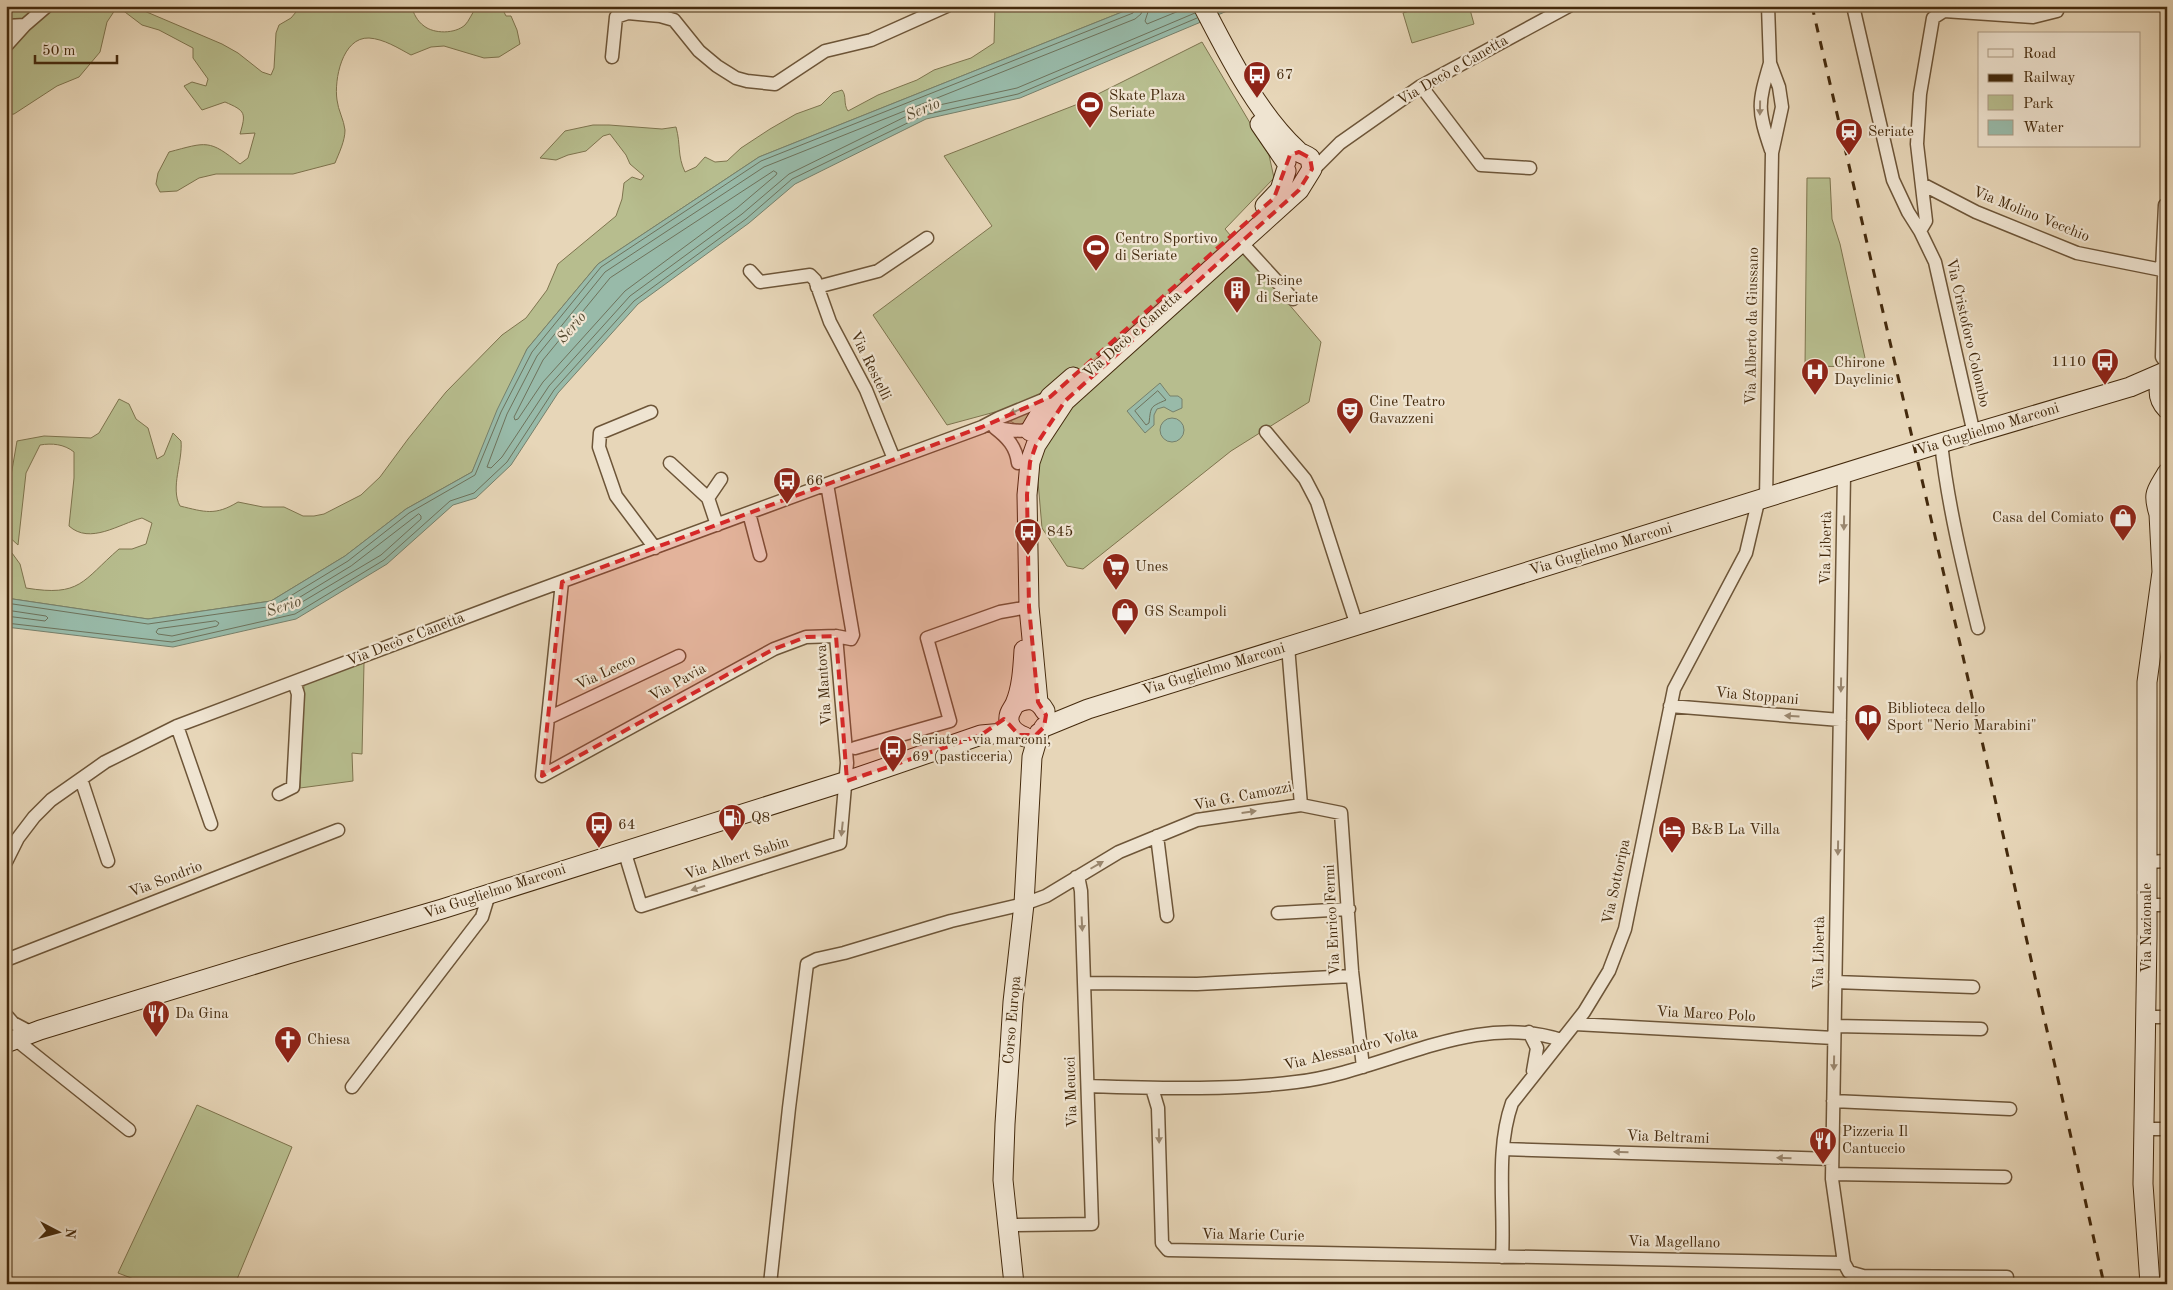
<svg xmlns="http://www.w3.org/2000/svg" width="2173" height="1290" font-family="'Old Standard TT',serif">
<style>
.green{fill:#b7bd8e;stroke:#7e744e}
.water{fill:#98baa9;stroke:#76806b}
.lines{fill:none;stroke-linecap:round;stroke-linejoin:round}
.shore{stroke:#6e725b;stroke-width:1}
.street-casing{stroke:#6d5538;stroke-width:15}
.secondary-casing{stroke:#442a0d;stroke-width:21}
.street{stroke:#efe4d1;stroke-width:12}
.secondary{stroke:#efe4d1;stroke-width:19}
.rail{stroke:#442a0d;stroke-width:3;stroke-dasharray:9 9;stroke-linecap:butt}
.oneway{fill:#9a876f}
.marked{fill:#d62828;fill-opacity:0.2;stroke:#d62828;stroke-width:4;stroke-dasharray:10 6;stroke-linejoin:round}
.labels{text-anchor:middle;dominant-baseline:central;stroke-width:4.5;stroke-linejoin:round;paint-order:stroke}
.street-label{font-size:15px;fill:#442a0d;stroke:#efe4d1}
.poi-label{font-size:15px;fill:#442a0d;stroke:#efe4d1;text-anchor:start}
.water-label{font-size:16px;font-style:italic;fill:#594e34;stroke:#efe4d1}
</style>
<rect width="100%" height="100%" fill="#e7d6b8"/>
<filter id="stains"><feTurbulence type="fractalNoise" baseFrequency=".004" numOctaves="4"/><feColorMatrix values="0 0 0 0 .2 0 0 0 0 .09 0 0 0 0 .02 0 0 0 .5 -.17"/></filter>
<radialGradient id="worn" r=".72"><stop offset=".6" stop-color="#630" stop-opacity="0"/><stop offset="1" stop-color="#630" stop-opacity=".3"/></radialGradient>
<!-- green -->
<path class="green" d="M6,6H137L142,10L222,44L238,53L262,72L271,75L274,68L276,33L279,25L291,18L301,6H411C414,14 417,21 424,26C434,34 455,34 465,25C469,21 472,13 476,8L475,6H501L506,16H511L517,30L520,44L499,57L484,58L444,46L431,47L411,55C398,48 384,39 369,38C342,37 334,80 337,100C338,110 344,120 345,130C345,141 339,153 335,163L293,174H216L199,178L177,191L160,192L156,184L158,173L169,152C207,142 209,139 240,164L248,158L255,133L240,134C246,113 246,111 225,102L202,110L184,86L192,82L206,86L208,79L193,58V48L159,30L142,25L121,9L115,10L107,22L100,52L79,77L57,86L14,114L6,115Z
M995,6H1137L759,157L598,264L527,349L472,472L406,509L345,556L271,601L148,619L6,598V554L12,553L20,564L26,588C81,597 82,581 119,549H132L146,544L152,523L142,518C119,524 90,545 69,526L74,478V452C64,444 52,443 40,445L26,473L18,545L6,534V505L17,441L44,436L91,438L99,433L119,399L129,404L136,419L148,428L157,459L164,455L173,433L181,441C183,461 170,488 180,506C205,512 215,516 238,502L263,507H284L303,516H314L324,514L361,495L380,477L408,439L446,392L502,335L526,318L547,290L558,264L616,216L622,199L624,183L632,177L641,180L644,176L630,164L626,155L610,134L603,136L586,151L568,155L556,160L540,158L565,131L593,125H609L662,129L676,127C681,145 677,155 685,172L696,167L705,157L715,162L727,161L741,148L770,129L796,114L821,105L833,93L842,90C847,96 843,104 848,111L878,95L917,80L934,70L971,58L994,43Z
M1425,6H1469L1474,24L1412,43L1403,13Z
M1202,42L1269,155L1274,178L1225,229L1321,342L1309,402L1231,451L1083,569L1067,566L1042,528L1034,435L995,412L947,425L873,315L992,226L944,156L1078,104Z
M1807,178H1830L1832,219L1840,244L1867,367L1805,366Z
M364,663L362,754L352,753L353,781L300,788L304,683Z
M197,1105L292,1147L235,1284H147L118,1273Z"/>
<!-- water -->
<path class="water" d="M1137,6H1239L1020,98L926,119L795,184L749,223L638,304L558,393L511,465L476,498L453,505L387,564L296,619L173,647L6,627V598L148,619L271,601L345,556L406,509L472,472L497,410L527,349L598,264L759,157Z
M1160,383L1170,396H1178L1182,399V408L1173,412L1164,407L1157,409L1154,415V425L1145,433L1127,411Z
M1160 430a12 12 0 1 1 24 0a12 12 0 1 1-24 0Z"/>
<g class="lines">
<!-- shore -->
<path class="shore" d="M1143,6L1141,14L1135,19L764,167L605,272L537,356L507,414L487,467L491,468L502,457L549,386L630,296L742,214L789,174L921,109L1017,88L1195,13
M1150,6L1145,21L1147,24L1191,6
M774,171L777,173L776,175L737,208L625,291L543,382L518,419L515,420L514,417L543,360L610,278Z
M1158,391L1166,400C1150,407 1151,406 1149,423L1146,425L1135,411Z
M419,514L421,516V519L381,555L292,608H286L287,605L351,566Z
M6,603L148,624L274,606L348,561L409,513L475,475L501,412L532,352L601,267L761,161L1133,13L1136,6
M6,610L46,616L48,618L45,621L6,616
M216,621L219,623L217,626L172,636L158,634L156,632L158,629Z
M6,623L172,642L295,614L384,560L450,501L474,493L507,462L554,390L634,301L746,219L792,179L924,115L1018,94L1197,18"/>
<defs>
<path id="street" d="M1853,6L1893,180L1908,212L1920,231
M6,26L25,25
M6,46L25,25L47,6
M612,57L616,17L628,13L660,16L674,20L699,51L717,66L736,78L747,81L775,84L825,51L871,40L947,6
M1770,63C1758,104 1757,109 1771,150
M1421,86L1481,165L1530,168
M1311,172L1340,143L1421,86L1569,6
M1922,184L1976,212L2077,253L2162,270L2164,275L2162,357L2167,364
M1240,241L1293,299
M2162,270L2165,205
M750,271L760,282L810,275L815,280L830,322L866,390L894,459
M817,287L878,271L927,238
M651,412L600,433L599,447L616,496L655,548
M995,428C1008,429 1025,435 1036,425
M995,428C1008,438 1016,447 1018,463
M1266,432L1305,479L1317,502L1357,626
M1974,434L1935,262L1920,231L1926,221L1917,144L1920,94L1933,18L1944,11L2033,17L2057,11L2059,6
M1941,443C1948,506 1963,567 1978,628
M670,463L708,498L717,525
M1844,474L1832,1179L1844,1263L1849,1272L1863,1276L2007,1277
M708,498L721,479
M1766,499L1772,153L1782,107L1779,87L1770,63L1768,6
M749,513L760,555
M1288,646L1301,805
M1670,706L1840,720
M548,718L679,656
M177,726L211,824
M855,748L950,721L927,638L1000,612L1029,607
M542,776L774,649L806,637L836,636
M542,776L562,582
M81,779L108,861
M279,794L293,787L298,694L294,682
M1157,836L1167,916
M624,850L641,906L840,843L847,763L836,636L851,639L853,635L827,484
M6,862L18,838L34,817L51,800L105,762L177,726L517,598L982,427L999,418L1050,397
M2147,862L2167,861
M2147,905H2167
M1278,913L1349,909
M6,960L338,830
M1835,982L1973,987
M1085,983L1197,984L1352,976
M6,1015L13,1023L32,1033
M2145,1017H2167
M1575,1024L1834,1038
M1835,1026L1981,1029
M1529,1032L1537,1048L1533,1071
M15,1039L129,1130
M1088,1086C1157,1088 1227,1091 1296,1082C1384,1072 1472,1011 1561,1040
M352,1087L482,917L489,894
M1152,1088L1158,1108L1162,1243L1168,1250L1844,1263
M1833,1101L2010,1109
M2145,1129H2167
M1503,1149L1832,1159
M1832,1174L2005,1177
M1008,1225L1092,1224L1081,891L1079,881L1076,877
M1502,1257C1505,1207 1495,1151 1512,1103L1584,1012L1609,971L1625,929L1674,689L1746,553L1758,502
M770,1284L789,1108L807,964L817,959L844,953L951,921L1024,904L1046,896L1119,852L1197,820L1301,805L1341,813L1352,971L1363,1067"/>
<path id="secondary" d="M1260,124L1286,162
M1265,206L1280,190L1286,171
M2167,373C2157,384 2156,398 2167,409
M1030,431L1050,397L1073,377
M2167,473C2157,491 2152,492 2159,514L2167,520
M1024,650C1023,667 1022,688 1015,704C1012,710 1008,713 1009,721C1010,730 1017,734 1025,737
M1038,702L1029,607L1027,495L1030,462L1036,445L1065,401L1299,190L1312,169L1310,158C1305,154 1300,154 1297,150C1257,113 1228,54 1203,6
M1015,704C1027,697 1038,698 1045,711
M1044,727L1088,709L1941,443L2130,387L2167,371
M6,1043L40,1030L288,954L442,909L847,781L981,735L1015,732
M1014,1284L1003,1180L1005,1124L1013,1002L1024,904L1032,757L1039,733
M2150,1284L2143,1184L2147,936V682L2162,572L2159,514"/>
</defs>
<!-- street casing -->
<use href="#street" class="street-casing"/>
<!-- secondary casing -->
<use href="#secondary" class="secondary-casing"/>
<!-- street -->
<use href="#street" class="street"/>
<!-- secondary -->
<use href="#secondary" class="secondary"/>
<!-- rail -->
<path class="rail" d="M1812,6L1964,661L2104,1284"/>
</g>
<!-- one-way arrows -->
<defs><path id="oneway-solid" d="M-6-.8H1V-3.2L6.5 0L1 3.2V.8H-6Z" transform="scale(1.25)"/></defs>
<g class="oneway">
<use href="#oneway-solid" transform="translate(1760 108) rotate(91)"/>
<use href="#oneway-solid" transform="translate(1016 411) rotate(158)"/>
<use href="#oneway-solid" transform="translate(1844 523) rotate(91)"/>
<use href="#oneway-solid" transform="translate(1841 685) rotate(91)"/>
<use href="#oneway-solid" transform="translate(1792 716) rotate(-176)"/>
<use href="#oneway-solid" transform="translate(1249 812) rotate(-8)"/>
<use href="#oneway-solid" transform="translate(842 829) rotate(96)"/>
<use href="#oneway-solid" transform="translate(1838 848) rotate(91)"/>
<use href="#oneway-solid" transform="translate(1097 865) rotate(-30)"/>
<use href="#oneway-solid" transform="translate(698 888) rotate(162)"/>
<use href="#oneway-solid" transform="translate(1082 924) rotate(87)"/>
<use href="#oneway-solid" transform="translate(1834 1063) rotate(91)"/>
<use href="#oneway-solid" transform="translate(1159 1136) rotate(89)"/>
<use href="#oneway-solid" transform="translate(1621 1152) rotate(-178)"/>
<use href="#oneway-solid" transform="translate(1784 1158) rotate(-178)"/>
</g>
<!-- marked area -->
<path class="marked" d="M1299,152L1310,158L1312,169L1299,190L1065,401L1036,445L1030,462L1027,495L1029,607L1038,702L1046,715L1044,727L1036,735H1019L1004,719L981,735L847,781L836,636L806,637L774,649L542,776L562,582L982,427L1050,397L1274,198L1290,155Z"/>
<!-- icons -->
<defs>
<symbol id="bus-pin" viewBox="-11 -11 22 30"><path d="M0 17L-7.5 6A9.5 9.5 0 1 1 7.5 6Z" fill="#8f2418" stroke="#efe4d1"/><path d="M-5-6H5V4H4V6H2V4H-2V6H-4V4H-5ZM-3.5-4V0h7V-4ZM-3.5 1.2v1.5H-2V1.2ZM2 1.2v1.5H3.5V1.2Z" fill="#fff"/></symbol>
<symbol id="stadium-pin" viewBox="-11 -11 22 30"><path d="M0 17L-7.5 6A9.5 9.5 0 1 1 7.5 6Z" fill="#8f2418" stroke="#efe4d1"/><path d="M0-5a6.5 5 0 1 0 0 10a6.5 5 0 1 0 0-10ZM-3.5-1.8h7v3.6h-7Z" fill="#fff"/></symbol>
<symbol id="station-pin" viewBox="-11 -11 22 30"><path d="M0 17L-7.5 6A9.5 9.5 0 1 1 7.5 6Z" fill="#8f2418" stroke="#efe4d1"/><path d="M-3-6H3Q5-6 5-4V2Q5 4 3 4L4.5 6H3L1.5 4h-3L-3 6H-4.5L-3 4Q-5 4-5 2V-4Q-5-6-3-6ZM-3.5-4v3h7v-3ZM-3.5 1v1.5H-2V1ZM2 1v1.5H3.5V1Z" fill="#fff"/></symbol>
<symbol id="building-pin" viewBox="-11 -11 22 30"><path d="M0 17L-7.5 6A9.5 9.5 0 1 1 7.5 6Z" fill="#8f2418" stroke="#efe4d1"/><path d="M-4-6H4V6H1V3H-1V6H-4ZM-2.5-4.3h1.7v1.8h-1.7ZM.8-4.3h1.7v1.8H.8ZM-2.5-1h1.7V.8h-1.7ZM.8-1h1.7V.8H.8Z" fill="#fff"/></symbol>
<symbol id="hospital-pin" viewBox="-11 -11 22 30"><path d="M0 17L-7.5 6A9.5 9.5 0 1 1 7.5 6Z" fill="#8f2418" stroke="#efe4d1"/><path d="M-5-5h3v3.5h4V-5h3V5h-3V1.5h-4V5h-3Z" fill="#fff"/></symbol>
<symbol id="theatre-pin" viewBox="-11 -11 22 30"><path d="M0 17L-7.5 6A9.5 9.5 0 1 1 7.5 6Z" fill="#8f2418" stroke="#efe4d1"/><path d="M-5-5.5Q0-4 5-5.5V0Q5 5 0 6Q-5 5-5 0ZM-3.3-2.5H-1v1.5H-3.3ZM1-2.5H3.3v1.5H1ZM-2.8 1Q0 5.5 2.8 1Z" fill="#fff"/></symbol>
<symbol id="shop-pin" viewBox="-11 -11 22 30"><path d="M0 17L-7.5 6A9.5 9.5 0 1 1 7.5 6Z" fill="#8f2418" stroke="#efe4d1"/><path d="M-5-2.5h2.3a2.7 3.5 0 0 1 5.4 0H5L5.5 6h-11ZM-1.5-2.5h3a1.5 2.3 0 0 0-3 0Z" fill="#fff"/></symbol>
<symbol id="supermarket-pin" viewBox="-11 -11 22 30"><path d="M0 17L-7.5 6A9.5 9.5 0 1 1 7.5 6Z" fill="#8f2418" stroke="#efe4d1"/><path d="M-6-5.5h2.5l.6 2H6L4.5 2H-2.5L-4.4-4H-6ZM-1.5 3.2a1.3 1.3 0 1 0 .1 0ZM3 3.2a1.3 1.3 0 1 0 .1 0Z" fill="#fff"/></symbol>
<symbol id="library-pin" viewBox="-11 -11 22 30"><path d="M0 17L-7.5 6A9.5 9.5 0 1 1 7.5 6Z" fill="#8f2418" stroke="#efe4d1"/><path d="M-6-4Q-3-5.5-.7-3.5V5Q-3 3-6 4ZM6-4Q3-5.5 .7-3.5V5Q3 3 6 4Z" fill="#fff"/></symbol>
<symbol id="fuel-pin" viewBox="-11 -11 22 30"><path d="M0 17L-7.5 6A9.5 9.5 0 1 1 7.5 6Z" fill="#8f2418" stroke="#efe4d1"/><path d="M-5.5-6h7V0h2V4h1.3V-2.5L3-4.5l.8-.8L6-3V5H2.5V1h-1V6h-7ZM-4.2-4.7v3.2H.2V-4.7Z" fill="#fff"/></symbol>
<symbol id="hotel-pin" viewBox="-11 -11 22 30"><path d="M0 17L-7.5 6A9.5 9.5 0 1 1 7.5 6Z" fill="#8f2418" stroke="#efe4d1"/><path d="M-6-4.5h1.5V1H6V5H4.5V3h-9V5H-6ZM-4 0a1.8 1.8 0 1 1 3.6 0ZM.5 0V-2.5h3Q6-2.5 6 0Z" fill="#fff"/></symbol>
<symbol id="restaurant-pin" viewBox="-11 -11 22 30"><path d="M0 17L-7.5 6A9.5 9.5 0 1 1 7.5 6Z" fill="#8f2418" stroke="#efe4d1"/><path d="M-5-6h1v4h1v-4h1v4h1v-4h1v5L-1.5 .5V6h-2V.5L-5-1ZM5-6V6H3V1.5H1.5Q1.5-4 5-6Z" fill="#fff"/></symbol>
<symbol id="church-pin" viewBox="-11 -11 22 30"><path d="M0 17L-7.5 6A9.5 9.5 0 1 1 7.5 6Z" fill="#8f2418" stroke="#efe4d1"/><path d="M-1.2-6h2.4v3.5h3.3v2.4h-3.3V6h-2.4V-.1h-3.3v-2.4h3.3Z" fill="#fff"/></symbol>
</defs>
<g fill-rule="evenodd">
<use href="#bus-pin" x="1241" y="59" width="32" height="43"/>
<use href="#stadium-pin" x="1074" y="89" width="32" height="43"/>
<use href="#station-pin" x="1833" y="116" width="32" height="43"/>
<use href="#stadium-pin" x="1080" y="232" width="32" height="43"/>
<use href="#building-pin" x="1221" y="274" width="32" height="43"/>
<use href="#bus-pin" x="2089" y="346" width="32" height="43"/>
<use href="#hospital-pin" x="1799" y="356" width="32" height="43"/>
<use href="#theatre-pin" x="1334" y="395" width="32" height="43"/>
<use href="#bus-pin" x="771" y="465" width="32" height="43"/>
<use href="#shop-pin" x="2107" y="502" width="32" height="43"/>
<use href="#bus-pin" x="1012" y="516" width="32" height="43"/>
<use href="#supermarket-pin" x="1100" y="551" width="32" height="43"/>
<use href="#shop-pin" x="1109" y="596" width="32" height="43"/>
<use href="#library-pin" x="1852" y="702" width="32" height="43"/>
<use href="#bus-pin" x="877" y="733" width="32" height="43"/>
<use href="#fuel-pin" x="716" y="802" width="32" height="43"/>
<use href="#bus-pin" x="583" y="809" width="32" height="43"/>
<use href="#hotel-pin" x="1656" y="814" width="32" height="43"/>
<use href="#restaurant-pin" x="140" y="998" width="32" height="43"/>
<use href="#church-pin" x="272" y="1024" width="32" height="43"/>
<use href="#restaurant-pin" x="1807" y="1125" width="32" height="43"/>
</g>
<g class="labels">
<!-- street labels -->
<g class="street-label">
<text transform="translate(1453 71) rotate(-30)">Via Decò e Canetta</text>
<text transform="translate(2031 215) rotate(22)">Via Molino Vecchio</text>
<text transform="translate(1753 326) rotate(-89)">Via Alberto da Giussano</text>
<text transform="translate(1967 333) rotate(77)">Via Cristoforo Colombo</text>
<text transform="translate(1133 335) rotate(-41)">Via Decò e Canetta</text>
<text transform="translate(870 366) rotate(64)">Via Restelli</text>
<text transform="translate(1988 430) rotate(-17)">Via Guglielmo Marconi</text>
<text transform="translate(1827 548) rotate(-89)">Via Libertà</text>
<text transform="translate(1601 550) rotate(-17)">Via Guglielmo Marconi</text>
<text transform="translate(406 640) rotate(-21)">Via Decò e Canetta</text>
<text transform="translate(1214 670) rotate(-17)">Via Guglielmo Marconi</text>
<text transform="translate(606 673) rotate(-25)">Via Lecco</text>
<text transform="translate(678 683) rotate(-29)">Via Pavia</text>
<text transform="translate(825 685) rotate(-94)">Via Mantova</text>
<text transform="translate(1757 697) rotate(5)">Via Stoppani</text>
<text transform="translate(1243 797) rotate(-11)">Via G. Camozzi</text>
<text transform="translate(737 859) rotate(-18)">Via Albert Sabin</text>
<text transform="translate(166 880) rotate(-21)">Via Sondrio</text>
<text transform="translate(1617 882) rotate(-78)">Via Sottoripa</text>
<text transform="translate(495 892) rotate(-18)">Via Guglielmo Marconi</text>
<text transform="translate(1333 920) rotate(-93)">Via Enrico Fermi</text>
<text transform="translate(2147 928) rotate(-90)">Via Nazionale</text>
<text transform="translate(1820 953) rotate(-89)">Via Libertà</text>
<text transform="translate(1706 1015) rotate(3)">Via Marco Polo</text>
<text transform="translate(1013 1020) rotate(-85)">Corso Europa</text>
<text transform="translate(1351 1050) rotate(-14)">Via Alessandro Volta</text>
<text transform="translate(1072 1092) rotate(-92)">Via Meucci</text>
<text transform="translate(1668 1138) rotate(2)">Via Beltrami</text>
<text transform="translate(1253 1236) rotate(1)">Via Marie Curie</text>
<text transform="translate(1674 1243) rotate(1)">Via Magellano</text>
</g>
<!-- poi labels -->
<g class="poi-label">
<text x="1276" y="75">67</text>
<text x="1109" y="96">Skate Plaza<tspan x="1109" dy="17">Seriate</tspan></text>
<text x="1868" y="132">Seriate</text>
<text x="1115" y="239">Centro Sportivo<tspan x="1115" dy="17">di Seriate</tspan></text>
<text x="1256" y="281">Piscine<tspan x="1256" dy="17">di Seriate</tspan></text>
<text x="2086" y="362" text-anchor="end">1110</text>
<text x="1834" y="363">Chirone<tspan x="1834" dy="17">Dayclinic</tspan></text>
<text x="1369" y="402">Cine Teatro<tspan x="1369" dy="17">Gavazzeni</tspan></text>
<text x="806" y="481">66</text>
<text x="2104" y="518" text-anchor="end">Casa del Comiato</text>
<text x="1047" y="532">845</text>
<text x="1135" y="567">Unes</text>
<text x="1144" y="612">GS Scampoli</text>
<text x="1887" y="709">Biblioteca dello<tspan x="1887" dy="17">Sport "Nerio Marabini"</tspan></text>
<text x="912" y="740">Seriate - via marconi,<tspan x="912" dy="17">69 (pasticceria)</tspan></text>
<text x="751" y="818">Q8</text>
<text x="618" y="825">64</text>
<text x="1691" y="830">B&amp;B La Villa</text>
<text x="175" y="1014">Da Gina</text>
<text x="307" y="1040">Chiesa</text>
<text x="1842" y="1132">Pizzeria Il<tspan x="1842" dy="17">Cantuccio</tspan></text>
</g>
<!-- water labels -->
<g class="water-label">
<text transform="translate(923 110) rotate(-23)">Serio</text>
<text transform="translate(572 328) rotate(-49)">Serio</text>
<text transform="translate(284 607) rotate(-18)">Serio</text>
</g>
</g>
<!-- margin -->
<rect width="2173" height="1290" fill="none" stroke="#e7d6b8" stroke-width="25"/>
<rect x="8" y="8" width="2158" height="1275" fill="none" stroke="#442a0d" stroke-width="2.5"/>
<rect x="12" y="12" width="2148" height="1265" fill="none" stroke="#442a0d"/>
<!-- legend -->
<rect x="1978" y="32" width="162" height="115" fill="#efe4d1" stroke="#ab9a83"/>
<rect x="1988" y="49" width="25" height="8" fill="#efe4d1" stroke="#ab9a83"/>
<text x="2023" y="58" font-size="15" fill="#442a0d">Road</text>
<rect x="1988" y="74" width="25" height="8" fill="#442a0d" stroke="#ab9a83"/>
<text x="2023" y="82" font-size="15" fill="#442a0d">Railway</text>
<rect x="1988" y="95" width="25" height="15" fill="#b7bd8e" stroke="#ab9a83"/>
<text x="2023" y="108" font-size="15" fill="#442a0d">Park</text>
<rect x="1988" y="120" width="25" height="15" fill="#98baa9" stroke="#ab9a83"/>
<text x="2023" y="132" font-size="15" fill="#442a0d">Water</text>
<!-- north arrow -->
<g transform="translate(58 1232) rotate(96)" stroke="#efe4d1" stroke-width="4" paint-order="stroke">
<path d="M0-4L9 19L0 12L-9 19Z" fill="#442a0d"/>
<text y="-8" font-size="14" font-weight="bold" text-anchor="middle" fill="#442a0d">N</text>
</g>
<!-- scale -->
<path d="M35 55v8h82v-8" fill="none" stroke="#442a0d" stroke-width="2.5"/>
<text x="42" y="55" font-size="15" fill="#442a0d" stroke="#efe4d1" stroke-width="4" paint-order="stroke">50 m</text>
<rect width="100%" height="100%" filter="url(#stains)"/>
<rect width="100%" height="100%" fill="url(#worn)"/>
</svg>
